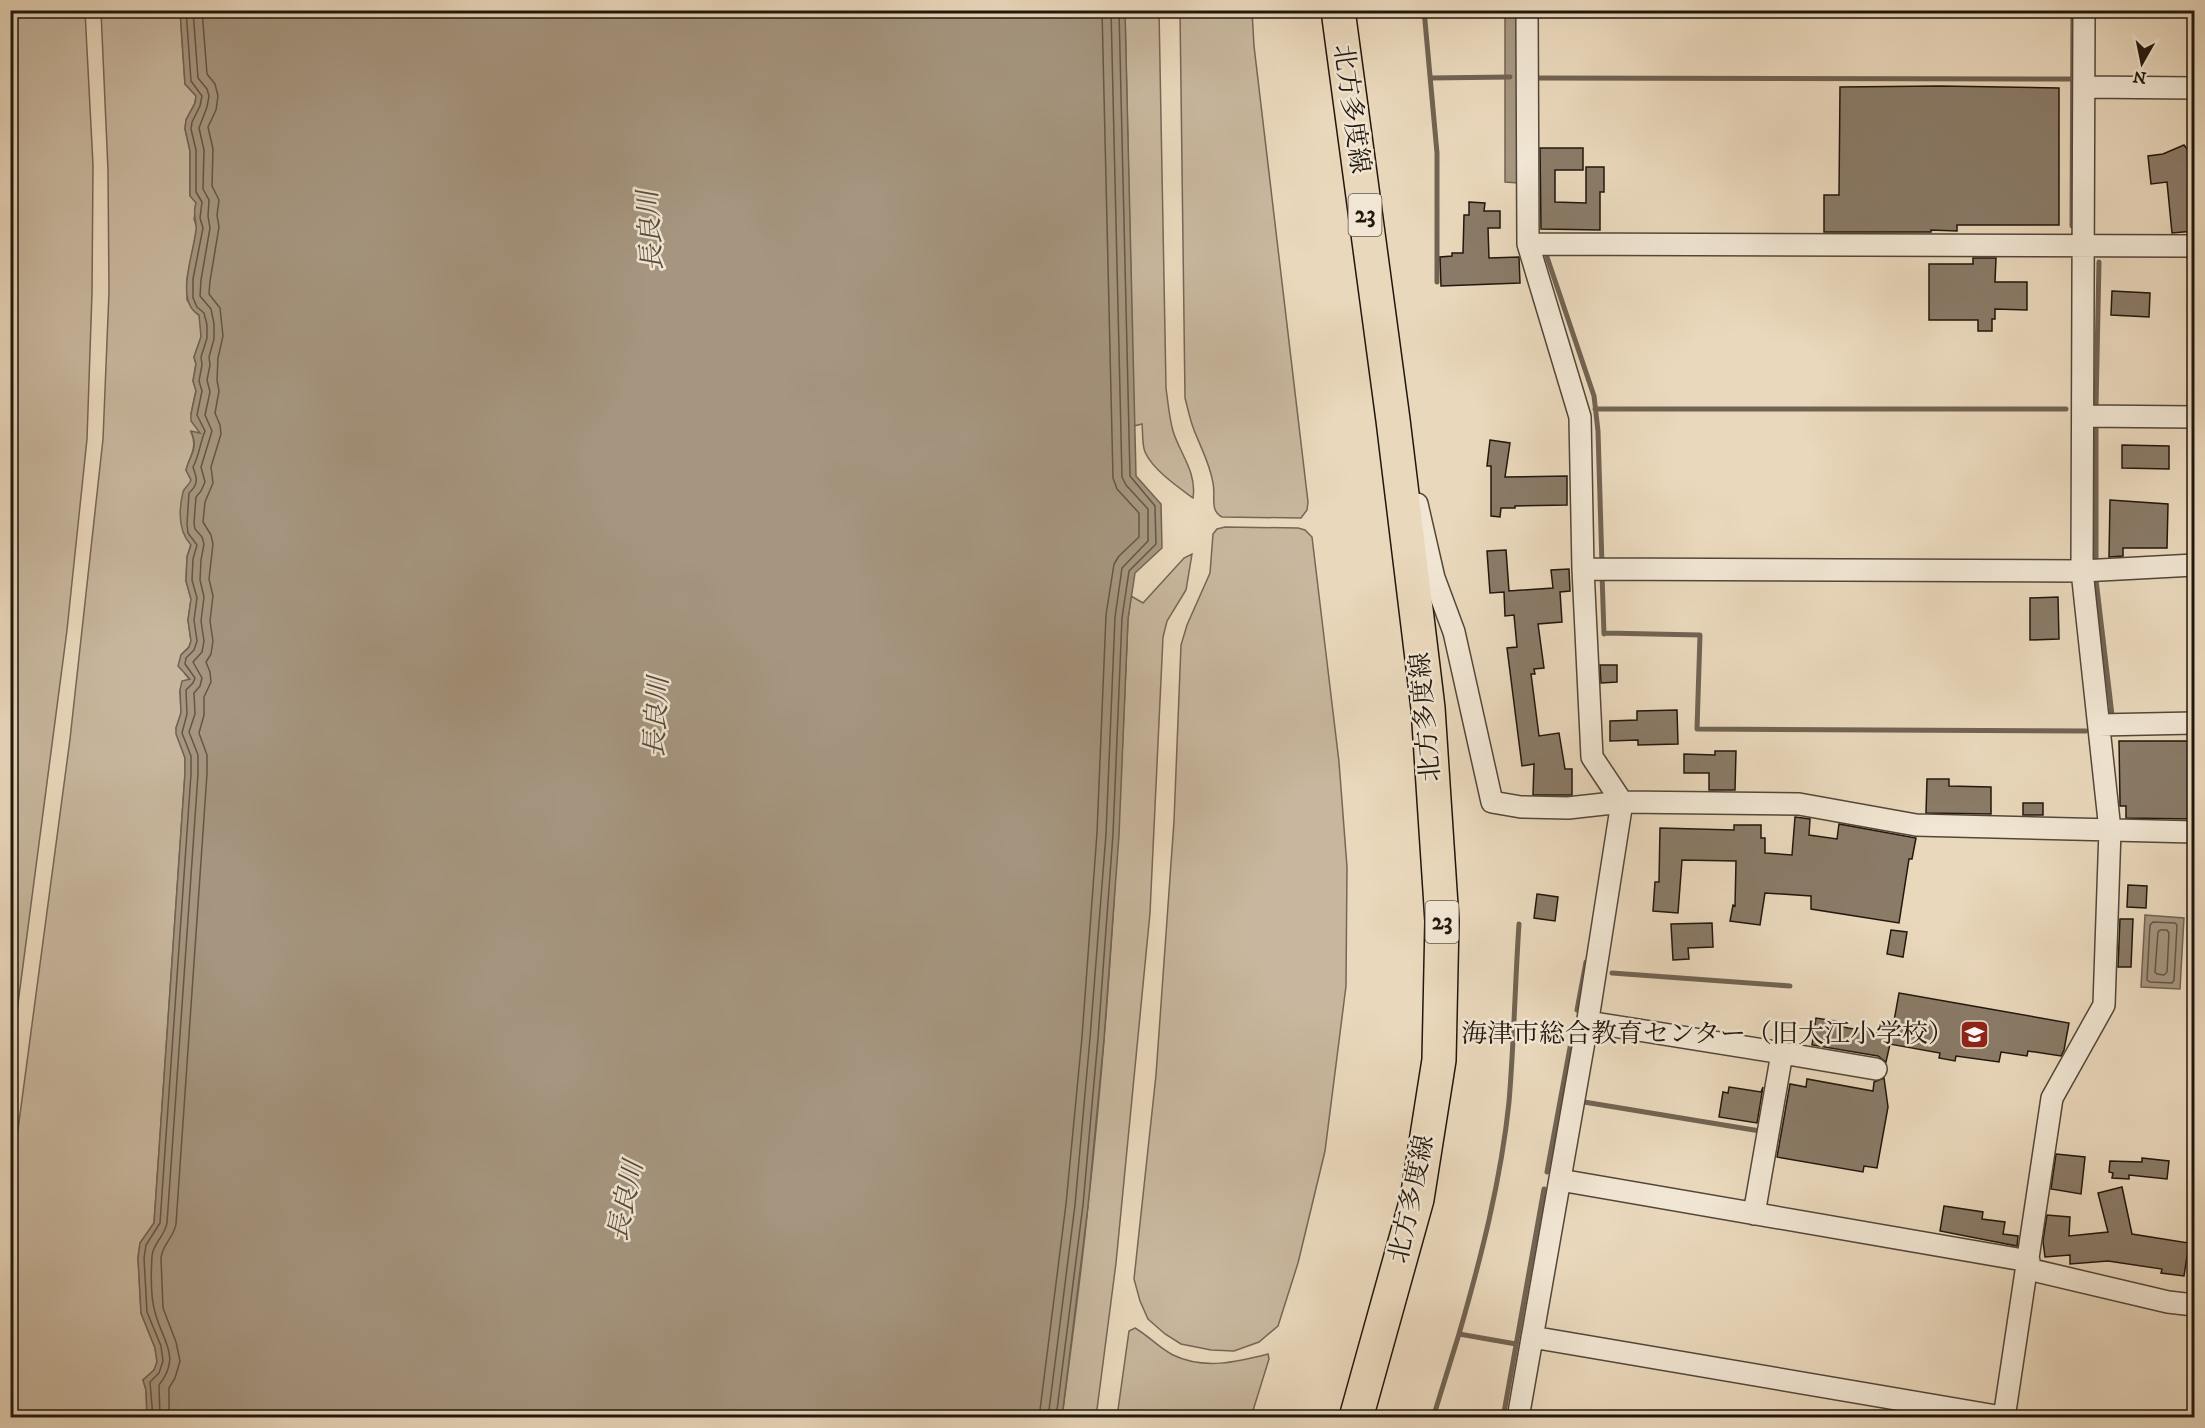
<svg xmlns="http://www.w3.org/2000/svg" width="2205" height="1428" font-family="'IM FELL DW Pica','Noto Serif JP',serif">
<style>
.green{fill:#c8b79e;stroke:#746756;stroke-width:1.5}
.water{fill:#a69680;stroke:#716352;stroke-width:1.5}
.lines{fill:none;stroke-linecap:round;stroke-linejoin:round}
.shore{stroke:#645646;stroke-width:1.5}
.stream{stroke:#716352;stroke-width:5}
.building{fill:#8a7b68;stroke:#21170d;stroke-width:1.5}
.street-casing{stroke:#534739;stroke-width:24}
.primary-casing{stroke:#21170d;stroke-width:36}
.street{stroke:#f1e6d3;stroke-width:21}
.primary{stroke:#ead8bc;stroke-width:33}
.labels{text-anchor:middle;dominant-baseline:central;stroke-width:5;stroke-linejoin:round;paint-order:stroke}
.shield{fill:#f1e6d3;stroke:#5f5548;stroke-width:1.5}
.shield-label{font-size:24px;font-weight:bold;fill:#21170d}
.street-label{font-size:26px;fill:#21170d;stroke:#f1e6d3}
.poi-label{font-size:26px;fill:#21170d;stroke:#f1e6d3;text-anchor:end}
.water-label{font-size:27px;font-style:italic;fill:#564a3b;stroke:#f1e6d3}
</style>
<rect width="100%" height="100%" fill="#ead8bc"/>
<filter id="stains"><feTurbulence type="fractalNoise" baseFrequency=".00333" numOctaves="4"/><feColorMatrix values="0 0 0 0 .2 0 0 0 0 .09 0 0 0 0 .02 0 0 0 .5 -.17"/></filter>
<radialGradient id="worn" r=".72"><stop offset=".6" stop-color="#630" stop-opacity="0"/><stop offset="1" stop-color="#630" stop-opacity=".3"/></radialGradient>
<!-- green -->
<path class="green" d="M10,11H85L93,165L92,293L87,439L67,630L11,1057Z
M101,11H180L185,84L196,96L195,103L186,120L185,129L190,151V195L197,203L194,219L197,228L187,279V300L199,315L201,325V337L194,357L196,364L193,381L196,390L191,414L201,434L191,432C198,447 190,456 186,470L191,480V544L187,557L186,581L191,599L188,620L191,641L189,647L181,655L185,674L190,680L180,690L181,713L176,728L185,758V773L154,1223L140,1243L138,1258L141,1313L155,1348L157,1362L154,1370L143,1380L146,1390L147,1417L11,1418V1182L70,739L103,439L109,292L108,170Z
M1125,11H1159L1166,388C1168,402 1169,417 1173,431C1180,454 1197,472 1193,498C1178,487 1153,470 1145,452C1142,445 1143,433 1142,424L1134,426Z
M1180,11H1252L1254,46L1308,502L1307,510L1301,518L1222,517C1209,510 1216,496 1213,483C1210,464 1201,448 1194,430C1190,420 1188,409 1185,398Z
M1225,527L1298,528L1305,530L1312,537L1339,762L1347,867L1346,986L1325,1151L1298,1263L1278,1326L1259,1342L1234,1351L1211,1350L1181,1344L1165,1334L1148,1319L1140,1301L1134,1279L1156,1075L1174,821L1181,645L1187,625L1210,573L1213,534L1217,529Z
M1192,554L1186,590L1167,621L1163,637L1150,913L1116,1263L1096,1417L1062,1418C1071,1347 1081,1277 1088,1206C1110,1011 1120,815 1128,619L1131,596L1143,603L1184,558Z
M1135,1328C1149,1336 1159,1348 1173,1355C1204,1370 1237,1362 1268,1354L1269,1359L1251,1417H1117L1129,1331Z"/>
<!-- water -->
<path class="water" d="M180,11H1125L1136,476L1161,504L1162,548L1135,573L1128,619L1119,835L1104,1039L1088,1206L1062,1417H147L146,1390L143,1380L154,1370L157,1362L155,1348L141,1313L138,1258L140,1243L154,1223L185,773V758L176,734V728L181,713L180,690L182,681L190,679L178,666L181,655L189,647L191,641L188,620L191,599L186,581L187,557L191,545C178,531 179,509 183,492C185,486 189,486 191,480L186,470C190,454 199,449 191,431L200,433L191,421V414L196,391L193,381L196,364L194,357L201,337L199,315C174,301 194,253 196,230C197,220 192,213 196,203L190,196V151L185,129L186,120L195,103L196,96L185,84Z
M1505,11H1518V183L1505,182Z
M2145,915L2184,918L2180,989L2141,987Z"/>
<g class="lines">
<!-- shore -->
<path class="shore" d="M2153,922L2175,923L2177,925L2174,980L2172,983L2150,982L2147,980L2150,925Z
M2160,930H2167L2169,933L2167,972L2164,975L2157,974L2155,972L2158,932Z
M153,1418L150,1382L159,1373L163,1361L161,1346L147,1312L144,1258L146,1245L160,1223L191,774V756L182,733L187,714L186,690L193,683L195,678L185,664L186,658L194,650L197,641L194,620L197,598L192,580L193,559L197,545L188,533L187,524L189,493C199,484 197,478 193,467C199,456 200,443 205,431L197,415L202,391L199,381L202,365L201,357L207,338V325L204,313L197,307L193,298V279L203,228L200,218L202,202L196,192V150L191,129L192,122L200,106L202,96L191,81L186,10
M160,1418L159,1385C182,1356 162,1341 155,1312C150,1296 151,1273 152,1256C153,1243 165,1236 167,1223L198,774V755L189,732L195,714L194,693L200,686L202,678L193,662L202,652L204,641L201,621L204,597L200,580L201,560L204,544L202,537L195,529L194,523L196,497L201,491L205,482L201,467L212,431L205,415L210,392L207,380L210,365L209,357L214,339V324L211,309L200,296L201,280L210,228L208,216L209,200L203,189L204,150L199,128L207,107L209,96L207,89L198,78L193,10
M169,1418V1388L175,1378L180,1361L176,1342L163,1308L161,1258C162,1245 174,1237 176,1224L207,774V755L199,733L204,715V697L211,682L210,672L206,662L211,654L213,641L210,621L213,596L209,579L213,544L211,535L203,522L205,502L213,483L211,467L221,434L220,425L215,413L219,391L217,380L218,358L223,336L220,308L209,294L210,281L219,227L217,215L219,200L212,186L213,149L208,127L216,110L218,96L215,84L207,74L202,10
M1039,1418L1066,1204L1082,1037L1097,833L1106,615L1114,564L1119,556L1139,537V513L1117,489L1113,478L1102,10
M1048,1418L1075,1205L1090,1038L1106,834L1115,617L1122,568L1148,541V509L1126,485L1122,477L1111,10
M1056,1418L1083,1205L1098,1038L1113,834L1122,618L1129,571L1156,544L1155,506L1130,476L1119,10"/>
<!-- stream -->
<path class="stream" d="M1424,10L1437,153V282
M1430,78L1510,77
M1536,78L2073,79
M2072,226L2073,10
M1547,257L1594,396L1598,431L1602,565
M2096,407L2099,262
M1595,409H2066
M2096,428V562
M1602,574L1604,634
M2096,580L2112,715
M1604,633L1700,635L1697,729L2086,731
M1612,973L1790,986
M1577,1010L1586,962
M1584,1102L1760,1131
M1547,1172L1574,1026
M1516,1344L1459,1334C1481,1258 1501,1180 1509,1102C1514,1043 1515,983 1519,924
M1433,1418L1459,1334
M1503,1418L1544,1189"/>
</g>
<!-- building -->
<path class="building" d="M1940,86L2059,88V225H1957V231L1931,230V232H1824V195H1839L1840,87Z
M2184,145L2194,158V231L2172,233L2167,182L2151,184L2148,156L2163,154Z
M1540,148H1583V170H1555V202L1586,203V167H1604V192H1600V230L1541,229Z
M1469,202L1485,203L1484,211H1500V228H1488L1489,258L1519,257L1520,283L1441,286L1440,257L1452,256V253H1463L1464,215H1469Z
M1973,258H1996L1995,282H2027V310L1995,309V319H1992V331H1978V320H1929V264H1973Z
M2112,291L2150,293L2149,317L2111,315Z
M1490,440L1510,443L1505,477L1567,476V505L1515,506V508H1501L1500,517L1491,516V466H1487Z
M2122,445L2169,446V469L2122,468Z
M2110,500L2168,504L2167,548H2123V556L2109,557Z
M1506,550L1509,591L1553,588L1551,570L1569,569L1570,591L1560,592L1562,622L1538,624L1544,668L1534,669L1535,674H1531L1539,736L1559,733L1565,769H1572V795H1533L1534,764L1522,766L1507,648L1517,647L1514,615L1505,616L1504,592L1490,593L1487,551Z
M2058,597L2059,639L2030,640V598Z
M1600,665H1617V682L1601,683Z
M1677,710L1678,744L1638,745V740L1610,741V721L1637,720V711Z
M2119,741H2194V819L2126,818V806H2120V801Z
M1715,751H1736L1735,790H1709V773H1684V754L1715,755Z
M1927,779H1949V786L1991,787V814L1926,813Z
M2023,803H2043V815H2023Z
M1795,817L1810,819L1809,835L1837,839L1839,824L1916,838L1912,859H1909L1899,923L1811,909V896L1765,893L1760,925L1730,921L1733,905L1735,906L1736,861L1682,860L1678,913L1653,911L1655,882H1659L1660,828L1734,830V825H1761V838H1765V853L1792,855Z
M2128,885L2147,886L2146,908L2127,907Z
M1537,894L1558,897L1555,921L1534,918Z
M2120,919H2133L2131,967H2118Z
M1712,923L1713,947L1688,948L1689,959L1673,960L1671,924Z
M1891,930L1907,932L1903,957L1887,954Z
M1899,993L2069,1023L2064,1050L2061,1056L2028,1051L2027,1056L2001,1052L1999,1062L1956,1056L1955,1061L1939,1058L1940,1053L1890,1044L1886,1062L1878,1056L1812,1045L1816,1018L1836,1021L1835,1025L1848,1028L1883,1034L1886,1020L1894,1021Z
M1884,1078L1888,1107L1877,1168L1864,1166L1863,1172L1777,1157L1790,1084L1806,1087L1807,1079L1873,1091L1874,1082Z
M1729,1087L1761,1092L1763,1087L1757,1123L1719,1117L1723,1092L1728,1093Z
M2056,1154L2085,1157L2081,1194L2051,1189Z
M2142,1158L2169,1161L2167,1179L2129,1175V1179L2112,1178L2113,1173L2109,1172L2110,1161L2142,1162Z
M2122,1187L2132,1234L2189,1243L2184,1276L2161,1273L2162,1269L2108,1261L2070,1264V1255L2045,1257L2043,1241L2047,1215L2070,1217L2069,1236L2108,1232L2098,1193Z
M1944,1206L1983,1212L1982,1219L2005,1222L2003,1234L2018,1236L2017,1246L1940,1231Z"/>
<g class="lines">
<defs>
<path id="street" d="M2084,87L2194,88
M1528,244L2194,246
M2083,416L2194,417
M1417,504L1434,578L1454,632L1492,802L1521,807L1568,808L1622,802L1799,804L1916,825L2194,832
M1583,569L2082,571L2194,565
M2099,725L2194,723
M1588,1022L1782,1053L1754,1214
M1782,1053L1876,1069
M1560,1180L2029,1261
M2028,1269L2168,1302L2194,1305
M1532,1337L2008,1418
M1518,1418L1588,1019L1622,802L1592,757L1583,569L1580,417L1528,244L1527,10
M2004,1418L2052,1098L2104,1005L2110,830L2082,571L2084,10"/>
<path id="primary" d="M1338,10L1393,420L1428,708L1442,921L1439,1060L1417,1199L1356,1418"/>
</defs>
<!-- street casing -->
<use href="#street" class="street-casing"/>
<!-- primary casing -->
<use href="#primary" class="primary-casing"/>
<!-- street -->
<use href="#street" class="street"/>
<!-- primary -->
<use href="#primary" class="primary"/>
</g>
<!-- icons -->
<defs>
<symbol id="school-square" viewBox="-11 -11 22 22"><rect x="-9" y="-9" width="18" height="18" rx="4" fill="#8f2418" stroke="#f1e6d3"/><path d="M0-5L7-2L0 1L-7-2ZM-4 1L0 2.5L4 1V4Q0 6-4 4Z" fill="#fff"/></symbol>
</defs>
<g fill-rule="evenodd">
<use href="#school-square" x="1958" y="1018" width="33" height="33"/>
</g>
<g class="labels">
<!-- shield labels -->
<g class="shield">
<rect x="1348.5" y="194" width="33" height="42" rx="4.5"/>
<rect x="1425.5" y="901" width="33" height="42" rx="4.5"/>
</g>
<g class="shield-label">
<text x="1365" y="215">23</text>
<text x="1442" y="922">23</text>
</g>
<!-- street labels -->
<g class="street-label">
<text transform="translate(1351 109) rotate(82)">北方多度線</text>
<text transform="translate(1426 717) rotate(-95)">北方多度線</text>
<text transform="translate(1412 1199) rotate(-78)">北方多度線</text>
</g>
<!-- poi labels -->
<g class="poi-label">
<text x="1954" y="1034">海津市総合教育センター（旧大江小学校）</text>
</g>
<!-- water labels -->
<g class="water-label">
<text transform="translate(651 231) rotate(-94)">長良川</text>
<text transform="translate(657 717) rotate(-87)">長良川</text>
<text transform="translate(626 1201) rotate(-78)">長良川</text>
</g>
</g>
<!-- margin -->
<rect width="2205" height="1428" fill="none" stroke="#ead8bc" stroke-width="36"/>
<rect x="12" y="12" width="2181" height="1404" fill="none" stroke="#21170d" stroke-width="3"/>
<rect x="18" y="18" width="2169" height="1392" fill="none" stroke="#21170d" stroke-width="1.5"/>
<!-- north arrow -->
<g transform="translate(2142 63) rotate(189)" stroke="#f1e6d3" stroke-width="4.5" paint-order="stroke">
<path d="M0-4.5L10 22L0 15L-10 22Z" fill="#21170d"/>
<text y="-9" font-size="16" font-weight="bold" text-anchor="middle" fill="#21170d">N</text>
</g>
<rect width="100%" height="100%" filter="url(#stains)"/>
<rect width="100%" height="100%" fill="url(#worn)"/>
</svg>
